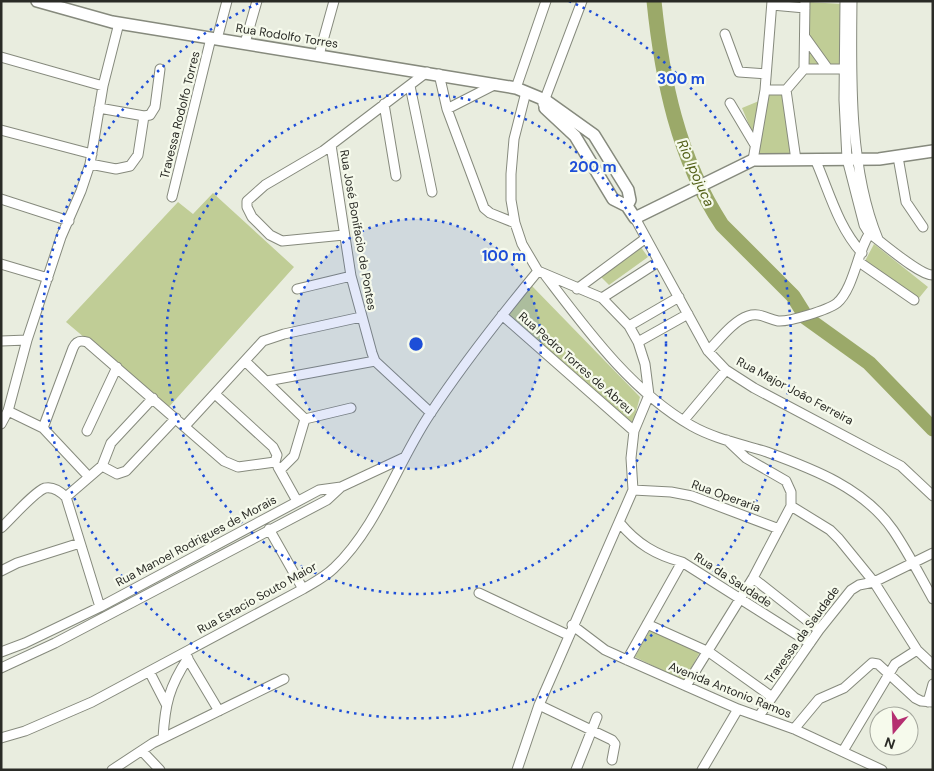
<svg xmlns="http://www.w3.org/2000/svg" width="934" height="771" font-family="'DM Sans',sans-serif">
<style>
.green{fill:#c0cd96}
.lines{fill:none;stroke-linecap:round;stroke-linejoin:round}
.river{stroke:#9ba969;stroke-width:15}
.minor-casing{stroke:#868a7d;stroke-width:11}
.major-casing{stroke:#868a7d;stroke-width:14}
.minor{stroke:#fff;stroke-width:9}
.major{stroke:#fff;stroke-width:11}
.ring{fill:none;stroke:#1d4ed8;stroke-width:2.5;stroke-dasharray:2.5 5}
.labels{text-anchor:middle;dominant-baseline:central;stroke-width:4.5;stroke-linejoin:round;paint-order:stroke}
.street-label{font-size:12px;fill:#2a2b26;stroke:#f6faec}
.water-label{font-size:14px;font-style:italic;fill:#515e16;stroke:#f6faec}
.centre{fill:#1d4ed8;stroke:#f6faec;stroke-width:2.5}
.ring-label{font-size:15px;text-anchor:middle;font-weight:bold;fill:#1d4ed8;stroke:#f6faec;stroke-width:4.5;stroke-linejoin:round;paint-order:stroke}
</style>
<rect width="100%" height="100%" fill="#e9eddf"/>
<!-- green -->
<path class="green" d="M808,2L842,4V65H807Z
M768,94L784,95L791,153H758Z
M759,101L755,139L742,108Z
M213,193L294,267L168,408L66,322L178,202L193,214Z
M874,244L928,287L919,298L864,263Z
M640,246L648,257L609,285L601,277Z
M532,286L640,397L633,423L507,315Z
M650,630L700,652L684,681L635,657Z"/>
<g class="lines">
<!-- river -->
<path class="river" d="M654,1C662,79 678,158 722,225L793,296L803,312
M805,317L869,363L933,429"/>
<defs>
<path id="minor" d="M845,1L844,100L847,159L864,225L869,233C882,242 920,276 933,275
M852,1C851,77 849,169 878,239
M772,5L805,8
M725,34L739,72L766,74
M805,37L828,69
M217,39L227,1
M245,43L257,1
M319,55L334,1
M1,57L103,86
M804,69L805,1
M804,69H849
M439,74L447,109L484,208L490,213L515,223
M410,86L432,192
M516,88L546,1
M765,90H786L804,69
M786,90L796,160
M526,92L514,139L511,174V200L515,223L522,244L538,271L602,298L629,326L638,342L645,364L649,395
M730,103L755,145
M384,104L396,176
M543,104L582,1
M99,108L144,116L150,115L155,107L160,69
M447,109L496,84
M1,130L92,154
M331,145L351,276L372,353L375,361L431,413
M898,157L906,202L923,227
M815,159C829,191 838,227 862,253
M753,160L765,90L772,1
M90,164L116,169L130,166L138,155L144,116
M172,197L211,38
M1,199L69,221
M635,218L708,351L726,370L754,388L901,466L933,496
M344,235L282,241L270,235L252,217L247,207V201L265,185L323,151L427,72
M859,262L914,300
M1,264L48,278
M545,275C587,330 631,391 692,426C715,439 742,444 767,452C813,469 864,488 893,530C908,552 920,576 933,599
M297,289L351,276
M577,289L646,238
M602,298L658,262
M502,315L634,431
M629,326L679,297
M1,341L27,340
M638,342L688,314
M708,351C719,340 733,321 748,316C760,312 767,319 778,321C789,322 828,310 837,303C855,288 859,242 872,231
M245,361L305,419L294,456L280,470
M267,381L375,361
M215,394L273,447L277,455L275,462
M8,411L43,428L89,477
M305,419L351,408
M684,420L726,370
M1,424L8,411L27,340L61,237L81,191L90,164L103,86L119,23
M185,426L263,341L284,334L361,317
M43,428L73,348C76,341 80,340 87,342L224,461L238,467L275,462
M87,431L117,367
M102,466L117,474L126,471L176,418
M102,466L111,443L153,398
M278,467L297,501
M633,490L671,492L692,496L779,529
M66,497L102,466
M791,506L830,530L839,539L874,582L917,650L933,665
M619,522C637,544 656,555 682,562L810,643
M1,528C11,519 34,492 45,488C54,486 61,492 66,497L100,607
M269,529L303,589
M1,571L17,563L80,543
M753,578L819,630
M479,593L568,635
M647,624L709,652L772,697
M572,625L605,650L627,660L738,709L794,729L882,770
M1,652L25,643L100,607L319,490L341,487L403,458
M185,654L219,711
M627,660L682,562
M1,668L55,643L327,500L341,487
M150,673L166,704
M686,686L753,578L791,506V492L786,481L746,458L727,440
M928,702L933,684
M539,705L612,740L615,744L612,760
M759,716L819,630L851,590L859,585L874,582L933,553
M794,729L819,699L844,688L872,663L878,664L915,698L921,701L933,702
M1,738L25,731L92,702L303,589C313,583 325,577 334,568C378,526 397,463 430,414C463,364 500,317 538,271
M163,738C165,704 169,687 188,658
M142,751L160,770
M843,751L895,664L917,650
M112,770L153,743L284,679
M517,770L539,705L633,490L631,458L634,431L649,395
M576,770L597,717
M702,770L738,709"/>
<path id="major" d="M37,1L112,22L516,88L545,100L594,135L628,190L630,200L627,206
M545,108L575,136L613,199L627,206L635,218L753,160L879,159L933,151"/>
</defs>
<!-- minor casing -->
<use href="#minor" class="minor-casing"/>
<!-- major casing -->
<use href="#major" class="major-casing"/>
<!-- minor -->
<use href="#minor" class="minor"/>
<!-- major -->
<use href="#major" class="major"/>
</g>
<!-- distance rings -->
<circle cx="416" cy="344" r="125" fill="#1d4ed8" fill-opacity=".12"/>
<g class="ring">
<circle cx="416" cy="344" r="125"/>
<circle cx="416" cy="344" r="250"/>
<path d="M569 1A375 375 0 1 1 263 1"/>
</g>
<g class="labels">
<!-- street labels -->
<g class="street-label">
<text transform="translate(287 36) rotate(9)">Rua Rodolfo Torres</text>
<text transform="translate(180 115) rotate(-76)">Travessa Rodolfo Torres</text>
<text transform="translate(358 230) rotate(80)">Rua José Bonifacio de Pontes</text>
<text transform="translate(576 363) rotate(41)">Rua Pedro Torres de Abreu</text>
<text transform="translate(795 391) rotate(28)">Rua Major João Ferreira</text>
<text transform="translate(726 496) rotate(20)">Rua Operaria</text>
<text transform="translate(196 541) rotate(-28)">Rua Manoel Rodrigues de Morais</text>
<text transform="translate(733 580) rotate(33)">Rua da Saudade</text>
<text transform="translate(257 598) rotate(-29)">Rua Estacio Souto Maior</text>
<text transform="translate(802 635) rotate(-54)">Travessa da Saudade</text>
<text transform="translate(730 690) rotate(22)">Avenida Antonio Ramos</text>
</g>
<!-- water labels -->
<g class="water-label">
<text transform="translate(696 173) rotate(66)">Rio Ipojuca</text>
</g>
</g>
<circle cx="416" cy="344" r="8" class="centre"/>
<g class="ring-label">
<text x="681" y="84">300 m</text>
<text x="593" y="172">200 m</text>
<text x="504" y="261">100 m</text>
</g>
<!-- border -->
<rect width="934" height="771" fill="none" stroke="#2a2b26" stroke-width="5"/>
<!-- north arrow -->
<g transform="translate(894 731) rotate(199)"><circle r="24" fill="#f6faec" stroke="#a4a79d"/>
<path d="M0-4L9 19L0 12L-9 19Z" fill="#b52f71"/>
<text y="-8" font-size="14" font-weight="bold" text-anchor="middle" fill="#2a2b26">N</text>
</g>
</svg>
